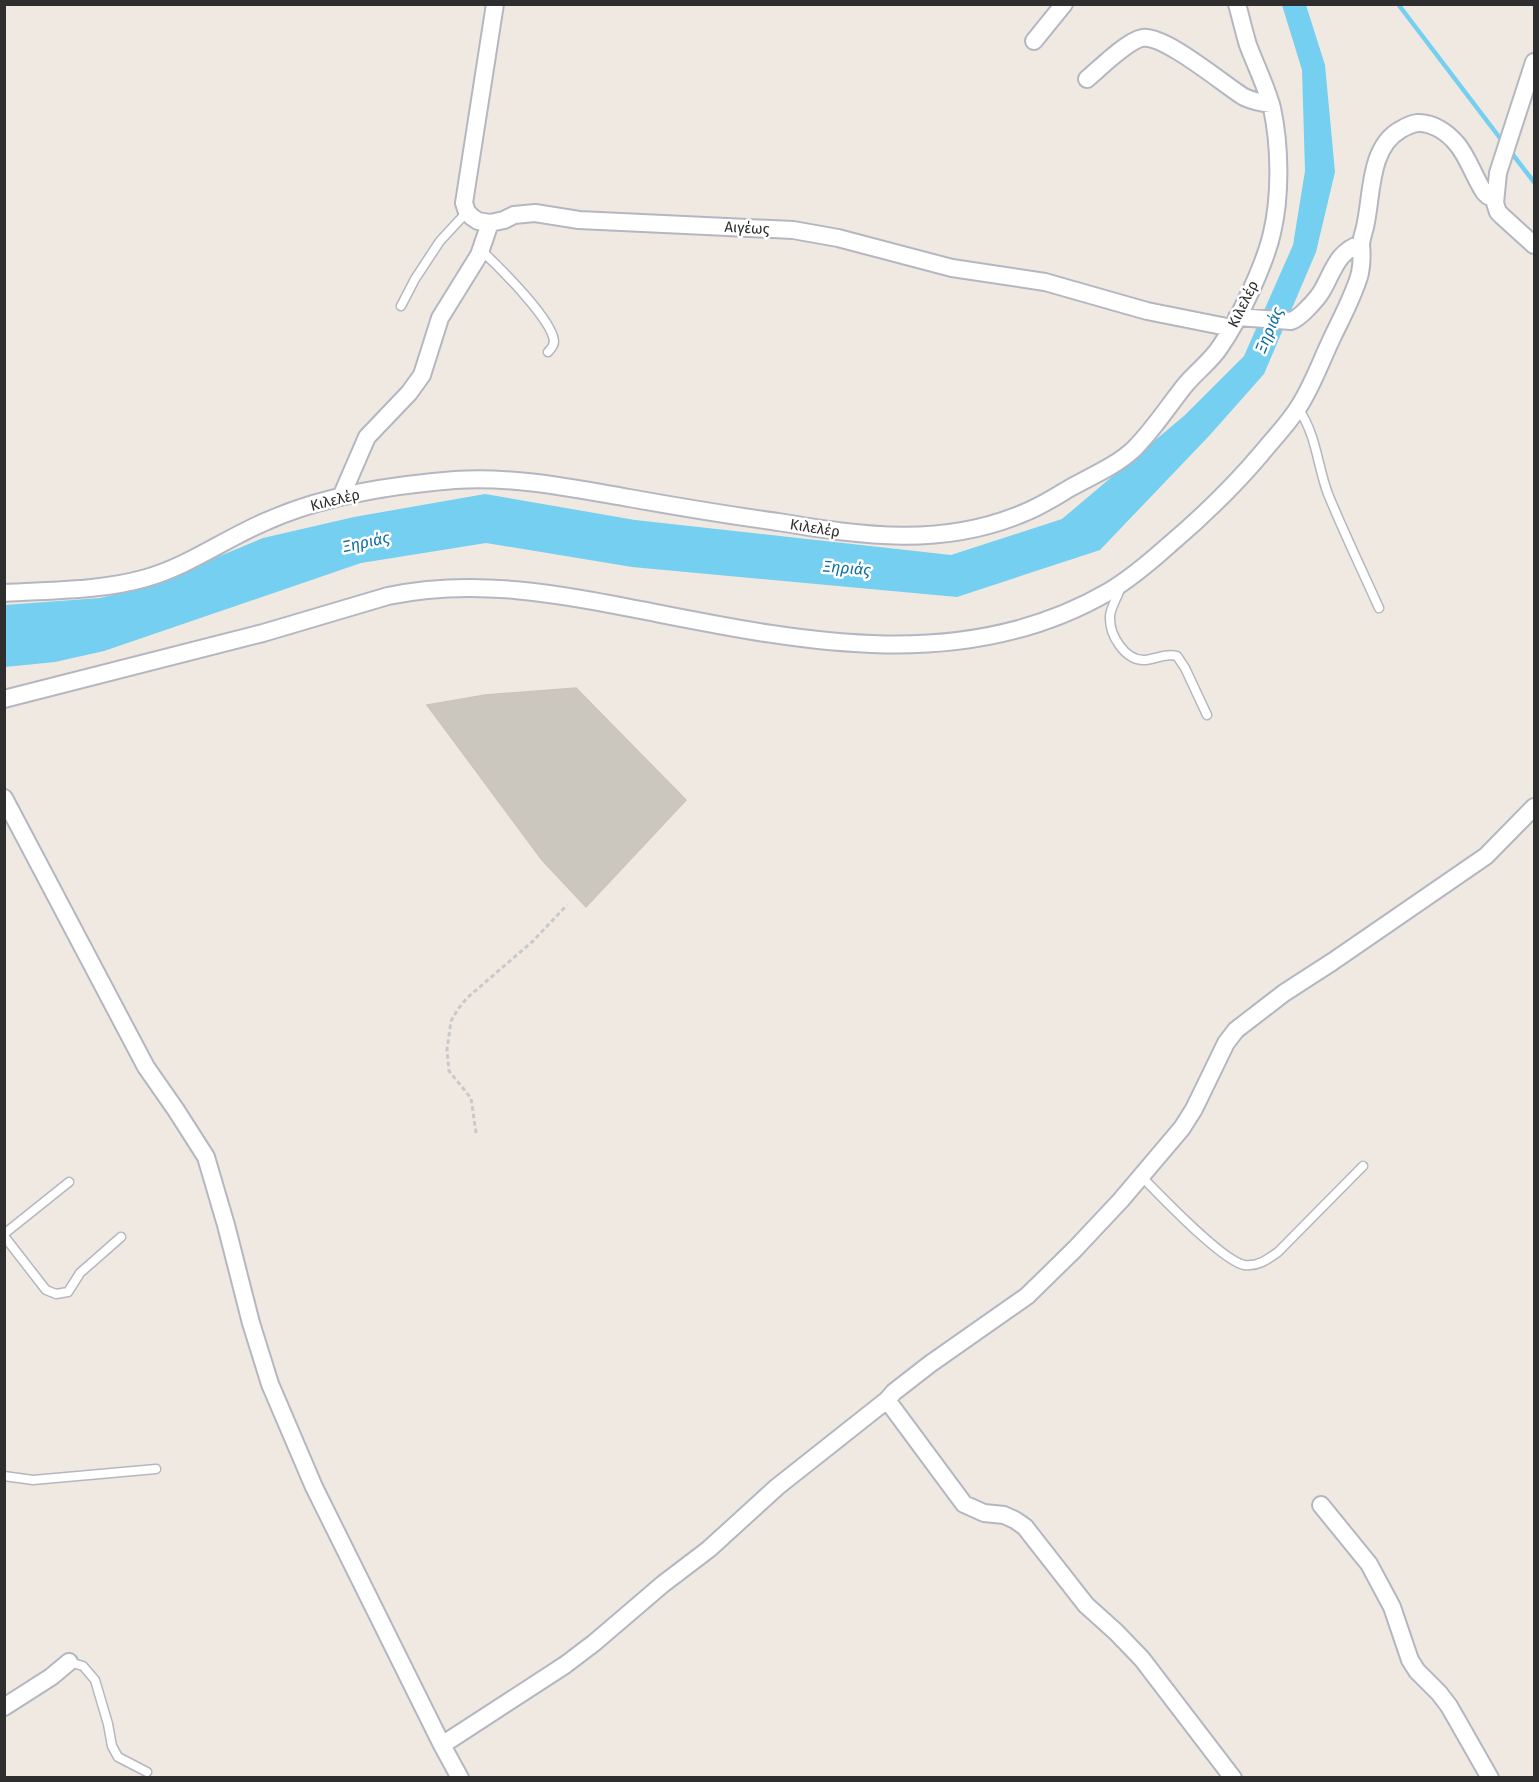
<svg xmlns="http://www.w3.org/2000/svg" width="1539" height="1782" font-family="'Fira Sans',sans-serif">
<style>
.water{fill:#75cff0}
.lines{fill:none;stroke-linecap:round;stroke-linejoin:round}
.stream{stroke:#75cff0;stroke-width:4.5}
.building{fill:#cbc7bf;stroke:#cbc5ba;stroke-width:1.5}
.service-casing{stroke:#b4b7c1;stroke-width:11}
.minor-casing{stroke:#b4b7c1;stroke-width:20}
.path{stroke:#c9c9c9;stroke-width:3;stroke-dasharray:4.5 3;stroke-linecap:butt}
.service{stroke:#fff;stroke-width:8}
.minor{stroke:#fff;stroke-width:16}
.labels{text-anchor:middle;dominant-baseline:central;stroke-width:5;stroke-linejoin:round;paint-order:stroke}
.street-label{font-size:15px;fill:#2e2e2e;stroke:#fff}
.water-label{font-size:16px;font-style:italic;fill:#0d6fa3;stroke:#fff}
</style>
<rect width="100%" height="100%" fill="#efe9e1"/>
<!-- water -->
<path class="water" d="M1282,5H1306L1325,65L1335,172L1316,252L1264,374L1209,436L1100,550L957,597L632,567L486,543L361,563L104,651L55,662L5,667V605L100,598L143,588L263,538L354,517L485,494L635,520L951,555L1062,519L1185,415L1244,356L1293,245L1305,171L1302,70Z"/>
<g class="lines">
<!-- stream -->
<path class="stream" d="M1398,4L1503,142
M1510,151L1534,182"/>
</g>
<!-- building -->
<path class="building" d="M576,688L686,800L586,907L542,860L427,705L485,695Z"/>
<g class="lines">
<defs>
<path id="service" d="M481,250C498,266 552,319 554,341C554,346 551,349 548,352
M401,306L415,279L440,241L467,212
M1298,408C1317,436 1317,465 1328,494C1344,533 1362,570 1379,608
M1121,585C1119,596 1111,605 1110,616C1109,635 1125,661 1145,660C1156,659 1166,653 1177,656L1185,668L1207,715
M1141,1176C1160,1195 1221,1260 1244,1265C1258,1267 1268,1259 1278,1252L1363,1166
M4,1234L69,1182
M4,1236L46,1290L56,1294L68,1292L80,1273L121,1237
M4,1476L33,1480L156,1469
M69,1662L83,1666L95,1680L108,1724L112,1746L118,1757L147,1772"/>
<path id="minor" d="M495,4L464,203L467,212L472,217L478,221L490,223L504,220L514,215L535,213L579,220L793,230L838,238L952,268L1045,282L1147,311L1232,328
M1034,41L1064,4
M1534,62L1498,173L1495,203L1498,212L1502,216L1534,245
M1087,79C1099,69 1127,41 1142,38C1164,34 1223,84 1244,97C1253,101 1262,103 1271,104
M1237,317L1291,321C1297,319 1301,315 1306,310C1312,304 1319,297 1323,289C1334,269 1338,251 1361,244C1362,236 1365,229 1366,222C1372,192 1370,147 1400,130C1405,127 1411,124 1417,123C1432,122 1447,132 1457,144C1468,157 1474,177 1484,192L1488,196L1495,198
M341,497L367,437L409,393L422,375L440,318L479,255L490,223
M4,593C51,590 101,591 146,578C189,566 226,538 267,521C325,495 392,485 455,480C514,476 571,488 629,498C679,507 728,515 778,522C863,536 943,548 1026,512C1041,506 1055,497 1070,488C1091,476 1116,466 1134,449C1154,429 1169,405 1186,384C1197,371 1211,361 1220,347C1239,320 1265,264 1272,233C1281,195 1280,145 1272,108C1266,86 1256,66 1248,45C1244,32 1241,18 1237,4
M4,699L263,633L388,596C477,577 564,595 651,612C803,642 965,675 1108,592C1130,579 1150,562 1169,545C1202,517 1233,487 1261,454C1273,439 1288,424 1298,408C1312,387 1321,361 1332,338C1341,319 1355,293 1360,273C1362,263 1362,254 1361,244
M4,798L146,1067L176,1110L206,1157L226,1225L251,1323L270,1384L314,1487L442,1745L460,1778
M887,1400L964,1504L984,1513L1004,1515L1015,1520L1025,1527L1086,1605L1116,1632L1142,1659L1233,1778
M1321,1505L1369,1564L1392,1607L1410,1660L1417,1671L1439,1693L1449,1706L1490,1778
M4,1707L51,1677L69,1662
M442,1745L565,1665L594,1643L663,1584L709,1549L777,1487L887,1400L894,1392L930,1364L1027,1296L1075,1249L1121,1200L1182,1128L1194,1109L1226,1043L1236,1030L1284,993L1332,962L1486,856L1534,807"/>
</defs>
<!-- service casing -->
<use href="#service" class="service-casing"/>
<!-- minor casing -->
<use href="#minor" class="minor-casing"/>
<!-- path -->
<path class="path" d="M476,1133L471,1098L449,1071L447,1050L451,1021L458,1009L467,998L533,941L567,905"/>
<!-- service -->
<use href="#service" class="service"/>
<!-- minor -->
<use href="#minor" class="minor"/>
</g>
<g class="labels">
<!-- street labels -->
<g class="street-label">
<text transform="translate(747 228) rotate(3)">Αιγέως</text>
<text transform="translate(1243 304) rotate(-64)">Κιλελέρ</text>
<text transform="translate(335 500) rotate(-14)">Κιλελέρ</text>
<text transform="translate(815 528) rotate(9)">Κιλελέρ</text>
</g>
<!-- water labels -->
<g class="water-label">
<text transform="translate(1269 330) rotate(-67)">Ξηριάς</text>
<text transform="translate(366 542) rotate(-12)">Ξηριάς</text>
<text transform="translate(847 568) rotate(5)">Ξηριάς</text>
</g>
</g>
<!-- border -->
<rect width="1539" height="1782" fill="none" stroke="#2e2e2e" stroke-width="12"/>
</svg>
